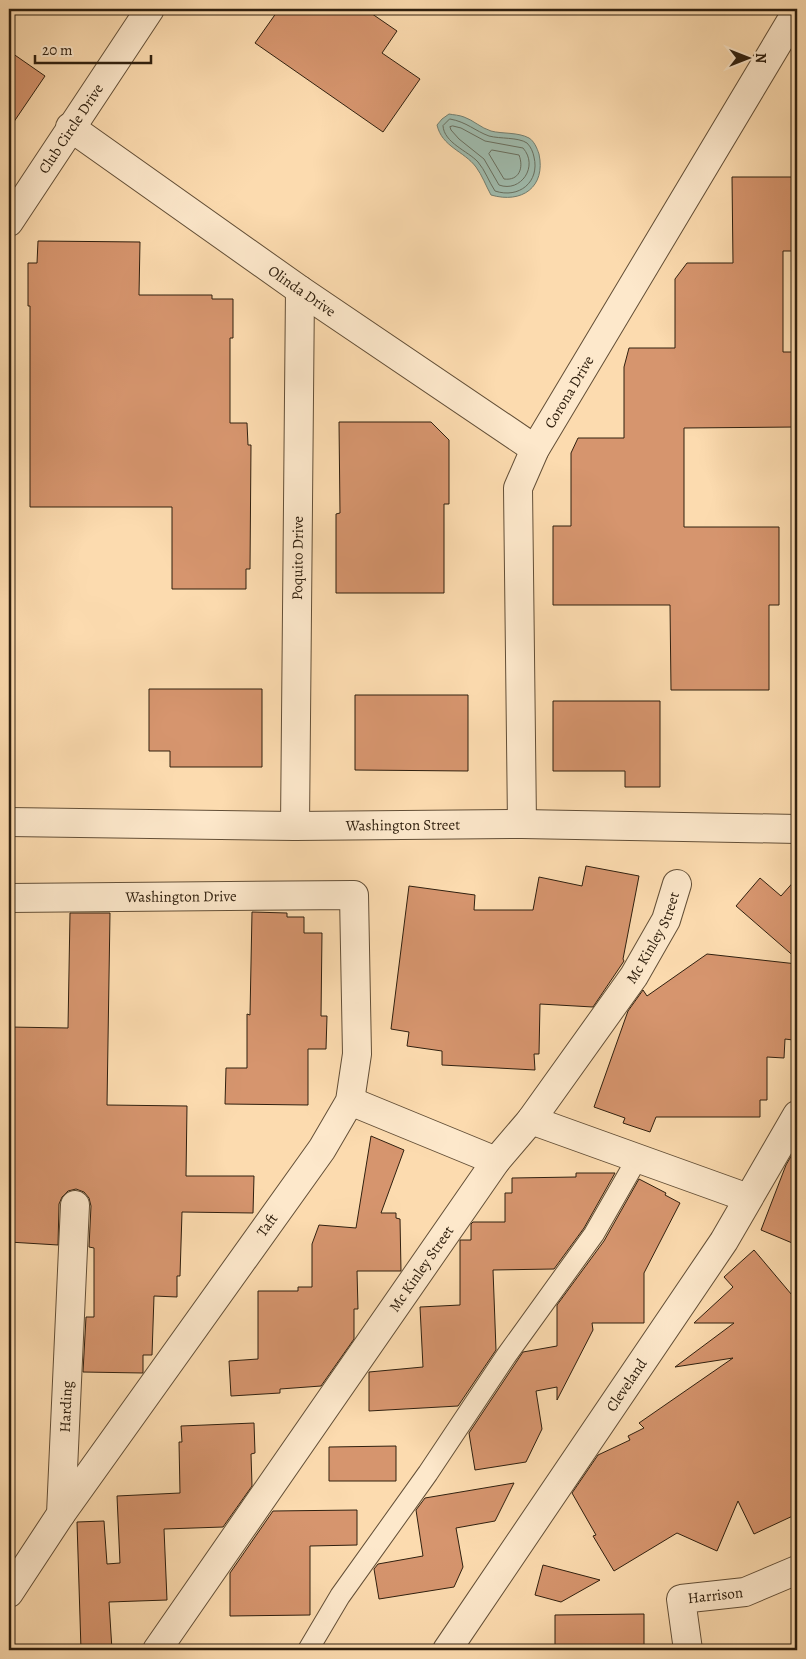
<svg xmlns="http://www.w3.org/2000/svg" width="806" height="1659" font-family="Alegreya,serif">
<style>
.water{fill:#9fbbad;stroke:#737d6e}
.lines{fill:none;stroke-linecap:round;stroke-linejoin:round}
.shore{stroke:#686e5e;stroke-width:1}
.building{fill:#d6956e;stroke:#30200f}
.lane-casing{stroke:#634f37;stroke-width:22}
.street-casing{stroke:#634f37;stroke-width:30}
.lane{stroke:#fde8cb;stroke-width:20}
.street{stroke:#fde8cb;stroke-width:28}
.labels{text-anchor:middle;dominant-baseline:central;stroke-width:4;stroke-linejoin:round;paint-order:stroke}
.street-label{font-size:15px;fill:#30200f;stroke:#fde8cb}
</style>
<rect width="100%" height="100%" fill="#fcdbaf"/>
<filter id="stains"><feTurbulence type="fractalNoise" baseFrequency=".004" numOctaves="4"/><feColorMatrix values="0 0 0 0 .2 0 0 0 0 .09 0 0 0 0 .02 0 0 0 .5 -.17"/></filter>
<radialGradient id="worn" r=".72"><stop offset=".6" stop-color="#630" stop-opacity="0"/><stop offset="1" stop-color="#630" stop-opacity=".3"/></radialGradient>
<!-- water -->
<path class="water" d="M449,114C454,115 459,115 464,117C473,120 481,128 491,131C502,134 518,132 529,138C534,141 537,148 539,154C546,187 522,204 491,195C486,186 482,175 476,167C464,151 442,147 437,125L442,119Z"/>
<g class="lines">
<!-- shore -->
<path class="shore" d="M450,119C467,122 475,131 489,136C500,139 518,137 527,143C531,147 533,152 534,157C540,182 519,199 495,191C489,182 485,170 478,162C468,151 444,143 443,126Z
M453,126L461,128L485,141L523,148C539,166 521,193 499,185L484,159L459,139L451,130L450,127Z
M492,150L519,155C524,168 519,181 504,179L489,154Z"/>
</g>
<!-- building -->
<path class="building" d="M279,9H365L397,31L382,53L420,79L383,132L255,43Z
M9,51L45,76L9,129Z
M732,177H797V251H783V352H797V427L684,428V527H779V605H769V690H671L670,605H553V526H571V453L578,438H624V367L629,348H675V279L687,263H733Z
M38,241L140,242L139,295H212V299H233V338H230V423H247L248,445H251L250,569H246V589H172V507H30V306H28V263H37Z
M339,422H431L449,440V504H444V593H336V514L340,513Z
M149,689H262V767H170V751H149Z
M355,695H468V771L355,770Z
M553,701H660V787H625V771H553Z
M586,866L639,876L623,959L624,961L593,1007L540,1004L539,1054H534L535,1070L442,1065V1051L407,1046L409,1032L391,1029L409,886L475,895L474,910H533L539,877L582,886Z
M760,878L781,896L797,878V959L736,906Z
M252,912L287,913V917H304V933H322L321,1016H327L326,1049H308V1105L225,1104L226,1068H247V1014L250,1015Z
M70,913H110L107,1105L187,1106L186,1176H254L253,1213L182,1212L180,1276H177V1297L154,1296L152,1355H143V1373L83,1372L86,1317H94V1248L89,1247L91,1206L89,1198L84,1192L76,1189L68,1191L62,1197L59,1204L58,1245L9,1242V1027L68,1028Z
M707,954L797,964V999H796L793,1040L785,1039L784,1058L767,1057V1100H760V1117H656L650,1132L623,1123L625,1118L594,1107L628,1011L643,990L647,996Z
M371,1136L404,1150L381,1213H396V1218L400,1219L401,1271H357L358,1309H354V1339L321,1386L280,1389V1393L231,1396L229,1361L258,1359V1291H298V1287H312V1244L319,1225L356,1228Z
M797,1146V1245L761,1230L786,1165Z
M576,1173H615L584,1228L554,1269L493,1270L496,1350L458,1406L369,1411V1372L423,1367L420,1307L460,1305V1240H471V1224L473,1222H505V1193H512V1178L576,1177Z
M639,1179L666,1193L665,1195L680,1203L644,1273V1323H592L593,1330L557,1400V1387L536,1391L542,1429L526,1462L475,1470L469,1433L523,1352L557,1346V1305L604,1241Z
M754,1250L797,1301V1514L754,1534L738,1501L717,1551L677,1533L614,1571L593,1536L596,1535L572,1493L598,1455L630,1440L628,1436L644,1428L639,1423L733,1358L675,1367L734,1323H694L733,1287L724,1277Z
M254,1423L255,1453L251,1454L252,1486L223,1527L164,1529L167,1600L109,1602L112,1650H81L77,1522L104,1521L107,1564L120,1563L117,1496L180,1493L179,1442H182L181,1426Z
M396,1446V1481H329V1447Z
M514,1483L495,1521L456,1528L463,1567L454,1587L379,1599L374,1569L378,1564L423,1556L416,1510L425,1498Z
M357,1510V1545L310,1546V1615L230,1616V1573L273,1511Z
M543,1565L600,1580L561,1602L535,1595Z
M644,1614V1650H560V1646H555V1615Z"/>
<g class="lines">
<defs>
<path id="lane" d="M308,1650L340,1596L428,1473L506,1356L594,1234L637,1159"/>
<g id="street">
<path id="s1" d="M70,127L300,290L535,449"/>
<path id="s2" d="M9,222L150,9"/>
<path id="s3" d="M9,822L295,826L522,824L797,829"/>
<path id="s4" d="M522,824L518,488L535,449L797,11"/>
<path id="s5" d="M295,826L300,290"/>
<path id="s6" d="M9,898L354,895L357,1054L350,1101L322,1149L61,1514"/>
<path d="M350,1101L496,1161"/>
<path d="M531,1120L748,1198"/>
<path id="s7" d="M9,1593L61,1514L75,1205"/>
<path id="s8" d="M157,1650L496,1161L531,1120L634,976L666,920L677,884"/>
<path id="s9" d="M447,1650L724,1241L797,1115"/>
<path id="s10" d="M688,1650L681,1599L745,1592L797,1570"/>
</g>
</defs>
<!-- lane casing -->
<use href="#lane" class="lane-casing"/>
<!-- street casing -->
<use href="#street" class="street-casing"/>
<!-- lane -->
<use href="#lane" class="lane"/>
<!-- street -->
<use href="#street" class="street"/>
</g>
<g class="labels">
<!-- street labels -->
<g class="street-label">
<text stroke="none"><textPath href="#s2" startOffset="112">Club Circle Drive</textPath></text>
<text stroke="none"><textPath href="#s1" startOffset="284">Olinda Drive</textPath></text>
<text stroke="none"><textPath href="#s4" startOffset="445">Corona Drive</textPath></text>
<text stroke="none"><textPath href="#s5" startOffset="268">Poquito Drive</textPath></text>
<text stroke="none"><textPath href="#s3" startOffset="394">Washington Street</textPath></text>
<text stroke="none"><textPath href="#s6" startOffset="172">Washington Drive</textPath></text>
<text stroke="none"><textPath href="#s8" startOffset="869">Mc Kinley Street</textPath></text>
<text transform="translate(267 1225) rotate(-54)">Taft</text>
<text stroke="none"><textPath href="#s8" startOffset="464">Mc Kinley Street</textPath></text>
<text stroke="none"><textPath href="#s9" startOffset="320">Cleveland</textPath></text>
<text stroke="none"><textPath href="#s7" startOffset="202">Harding</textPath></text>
<text stroke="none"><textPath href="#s10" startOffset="86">Harrison</textPath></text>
</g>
</g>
<!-- margin -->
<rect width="806" height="1659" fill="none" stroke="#fcdbaf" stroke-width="30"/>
<rect x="10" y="10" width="786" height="1639" fill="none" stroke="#30200f" stroke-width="2.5"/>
<rect x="15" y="15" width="776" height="1629" fill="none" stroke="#30200f"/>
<!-- north arrow -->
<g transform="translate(748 58) rotate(90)" stroke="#fde8cb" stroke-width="4" paint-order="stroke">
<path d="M0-4L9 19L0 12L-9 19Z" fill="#30200f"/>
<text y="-8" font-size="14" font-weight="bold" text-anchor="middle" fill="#30200f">N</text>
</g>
<!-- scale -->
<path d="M35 55v8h116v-8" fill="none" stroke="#30200f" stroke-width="2.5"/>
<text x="42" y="55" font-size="15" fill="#30200f" stroke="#fde8cb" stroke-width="4" paint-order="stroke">20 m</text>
<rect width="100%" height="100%" filter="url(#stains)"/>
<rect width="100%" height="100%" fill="url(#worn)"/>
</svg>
